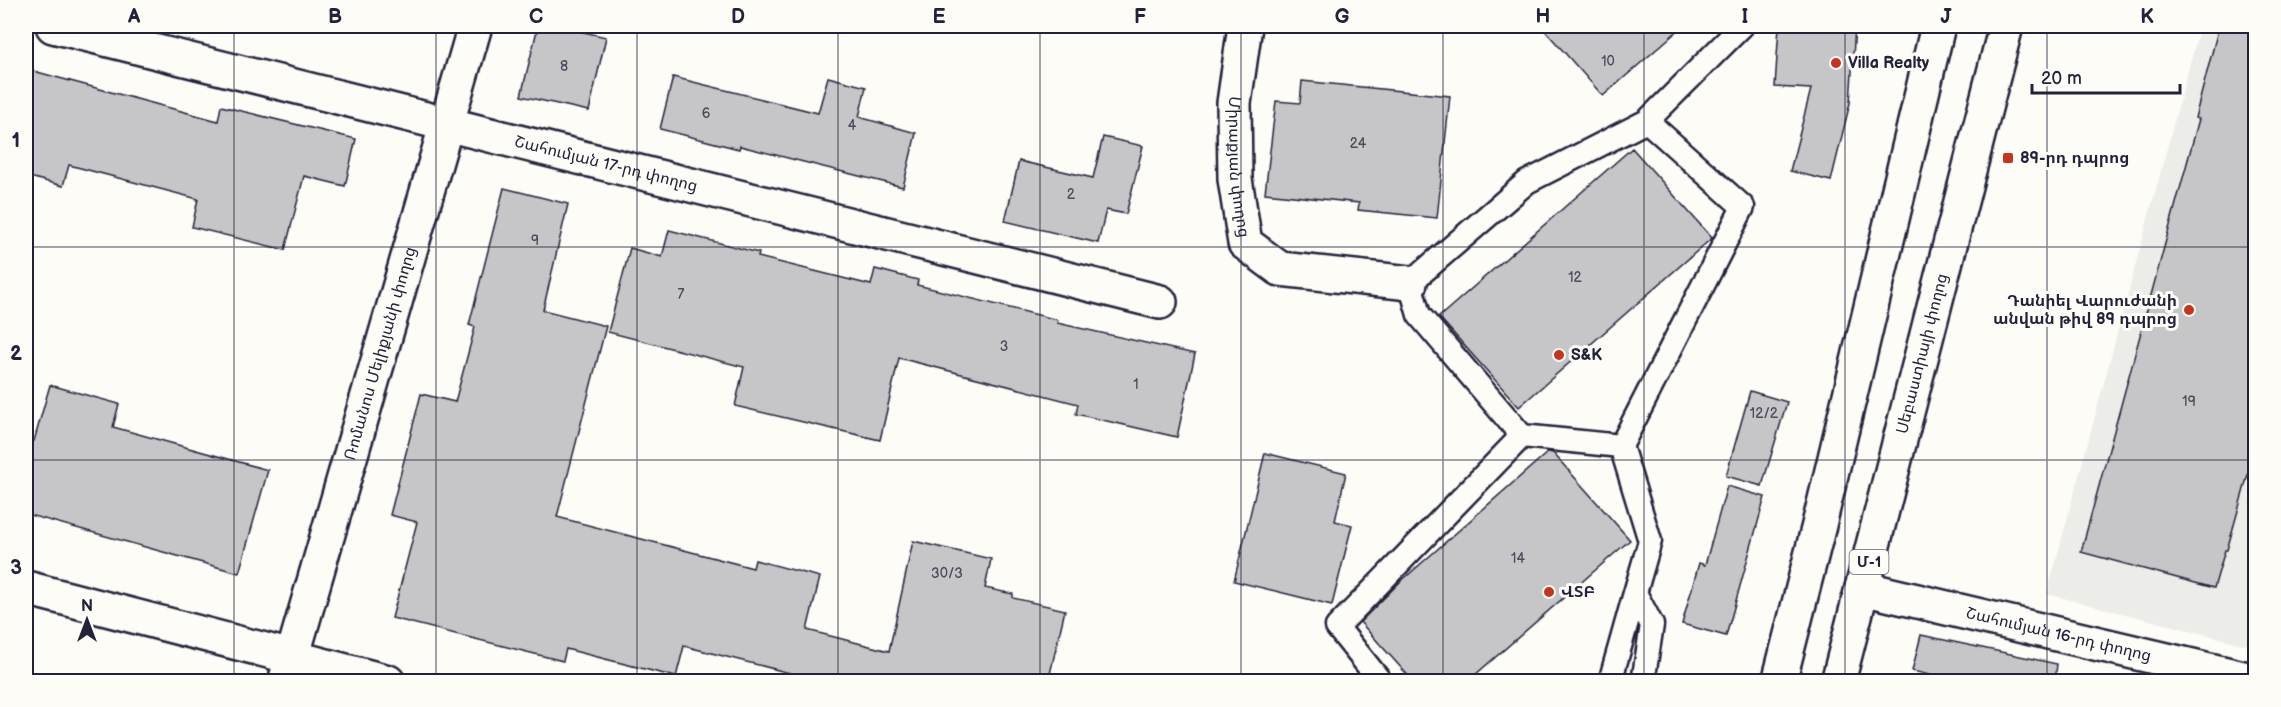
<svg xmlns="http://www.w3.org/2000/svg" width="2281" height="707" font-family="'Balsamiq Sans','Noto Sans Armenian',sans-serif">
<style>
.built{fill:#ecece9}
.building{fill:#c6c6c8;stroke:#22223b;stroke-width:1.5}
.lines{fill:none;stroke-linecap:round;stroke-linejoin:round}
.service-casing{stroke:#22223b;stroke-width:27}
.minor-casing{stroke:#22223b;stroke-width:38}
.tertiary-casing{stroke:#22223b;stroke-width:38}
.primary-casing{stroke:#22223b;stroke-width:38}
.service{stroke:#fdfcf7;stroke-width:22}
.minor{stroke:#fdfcf7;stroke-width:33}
.tertiary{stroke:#fdfcf7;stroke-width:33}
.primary{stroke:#fdfcf7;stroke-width:33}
.grid{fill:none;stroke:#22223b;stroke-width:1.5;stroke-opacity:0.55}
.poi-dot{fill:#c8321e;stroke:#fdfcf7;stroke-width:2}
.labels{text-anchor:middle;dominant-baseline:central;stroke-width:6;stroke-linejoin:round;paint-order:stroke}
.number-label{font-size:14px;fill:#4b4b5e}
.shield{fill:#fdfcf7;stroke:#646373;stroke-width:1.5}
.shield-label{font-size:15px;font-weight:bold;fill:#22223b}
.poi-label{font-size:16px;font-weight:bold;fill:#22223b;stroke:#fdfcf7;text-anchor:start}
.street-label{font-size:16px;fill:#22223b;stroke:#fdfcf7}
.neatline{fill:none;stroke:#22223b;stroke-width:2}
.grid-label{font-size:20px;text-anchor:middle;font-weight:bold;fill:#22223b}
</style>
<rect width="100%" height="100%" fill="#fdfcf7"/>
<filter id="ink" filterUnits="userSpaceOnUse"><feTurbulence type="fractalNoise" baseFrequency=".0167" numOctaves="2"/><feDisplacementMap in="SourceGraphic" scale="12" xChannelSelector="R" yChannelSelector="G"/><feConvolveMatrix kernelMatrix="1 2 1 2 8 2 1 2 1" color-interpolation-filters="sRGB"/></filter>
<g filter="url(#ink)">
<!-- built -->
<path class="built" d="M2200,26H2255V647L2047,594Z"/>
<!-- building -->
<path class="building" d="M538,26H557L606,37L589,111L521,96Z
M1541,26H1683L1603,96Z
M1779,26H1855L1850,103L1831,181L1790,171L1811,89L1775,87Z
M2219,26H2256V446L2227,550H2225L2214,588L2081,552L2199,119L2195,118Z
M26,69L218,121L221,106L356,139L345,186L304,176L285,250L192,227L198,199L69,165L63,186L26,176Z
M673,77L818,113L828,77L866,87L859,117L916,133L903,187L740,146L739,149L660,129Z
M1302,81L1450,96L1437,218L1358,210L1359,203L1265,193L1276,101L1300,103Z
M1103,137L1143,146L1126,214L1106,210L1098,243L1005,221L1019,161L1093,178Z
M1632,148L1712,238L1519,407L1439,317Z
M504,188L568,204L543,310L606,326L557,517L753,568L755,560L820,577L807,630L889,651L913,541L991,559L985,588L1013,594V598L1065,610L1050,674L1044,673L1042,681H821L684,646L676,677L566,649L563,661L392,618L417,522L390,515L421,394L455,402L475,327L469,325Z
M669,230L759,253L758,257L871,285L875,269L918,280L917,285L1058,320L1057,323L1195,354L1177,437L1076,414L1078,404L899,358L880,440L735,406L744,367L608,332L630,248L662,257Z
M50,385L119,404L113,427L268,470L239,573L26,514V438L34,441Z
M1750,391L1787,402L1762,486L1726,476Z
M1548,452L1553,453L1630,540L1468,681H1413L1360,622L1399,583Z
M1265,453L1346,473L1335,521L1352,525L1332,605L1234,581Z
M1727,486L1765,497L1726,636L1682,624L1699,563L1705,565Z
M1921,635L2057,664L2055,681H1957L1912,671Z"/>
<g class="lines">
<defs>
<path id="service" d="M1621,446L1522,436L1419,315L1410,283L1527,182L1647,121
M1381,682L1337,627L1522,436
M1610,682L1635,593
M1643,682L1652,625L1635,593L1650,541L1621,446L1743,207L1647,121L1742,26"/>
<g id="minor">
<path id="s1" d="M53,26L1160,302"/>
<path id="s2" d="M1245,26L1234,103L1235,179L1245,243L1280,269L1410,283"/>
<path d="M26,588L388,682"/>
<path id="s3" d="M1862,588L2256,681"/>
</g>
<g id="tertiary">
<path id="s4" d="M285,682L475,26"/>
</g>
<g id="primary">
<path d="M1779,682L1819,525L1938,26"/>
<path id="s5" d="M1838,682L2006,26"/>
</g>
</defs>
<!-- service casing -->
<use href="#service" class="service-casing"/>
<!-- minor casing -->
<use href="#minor" class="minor-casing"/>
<!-- tertiary casing -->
<use href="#tertiary" class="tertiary-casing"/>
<!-- primary casing -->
<use href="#primary" class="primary-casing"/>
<!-- service -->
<use href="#service" class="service"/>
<!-- minor -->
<use href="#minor" class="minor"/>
<!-- tertiary -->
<use href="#tertiary" class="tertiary"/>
<!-- primary -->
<use href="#primary" class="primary"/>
</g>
</g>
<!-- grid -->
<path class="grid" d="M234,26V682M436,26V682M637,26V682M838,26V682M1040,26V682M1241,26V682M1443,26V682M1644,26V682M1845,26V682M2047,26V682M26,247H2256M26,460H2256"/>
<!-- markers -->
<g class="poi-dot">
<circle cx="1836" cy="63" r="6"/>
<rect x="2002" y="152" width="12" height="12" rx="3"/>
<circle cx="2189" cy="310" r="6"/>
<circle cx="1559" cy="355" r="6"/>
<circle cx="1549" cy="592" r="6"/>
</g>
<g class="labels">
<!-- number labels -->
<g class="number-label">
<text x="1608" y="61">10</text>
<text x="564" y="66">8</text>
<text x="706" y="113">6</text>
<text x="852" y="125">4</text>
<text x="1358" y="143">24</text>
<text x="1071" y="194">2</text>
<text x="535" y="240">9</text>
<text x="1575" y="277">12</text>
<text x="681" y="294">7</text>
<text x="1004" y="346">3</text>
<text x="1136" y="384">1</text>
<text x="2189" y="401">19</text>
<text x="1764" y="413">12/2</text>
<text x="1518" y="558">14</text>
<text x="947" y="573">30/3</text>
</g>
<!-- shield labels -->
<rect class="shield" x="1849.5" y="550" width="39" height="24" rx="4.5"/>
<g class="shield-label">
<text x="1869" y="562">Մ-1</text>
</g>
<!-- poi labels -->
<g class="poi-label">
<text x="1848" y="63">Villa Realty</text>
<text x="2020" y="158">89-րդ դպրոց</text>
<text x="2177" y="301" text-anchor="end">Դանիել Վարուժանի<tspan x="2177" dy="18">անվան թիվ 89 դպրոց</tspan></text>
<text x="1571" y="355">S&amp;K</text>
<text x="1561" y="592">ՎՏԲ</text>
</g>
<!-- street labels -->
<g class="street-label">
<text stroke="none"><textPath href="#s1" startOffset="570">Շահումյան 17-րդ փողոց</textPath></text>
<text stroke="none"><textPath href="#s2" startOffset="142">Միրաքյան փողոց</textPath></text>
<text stroke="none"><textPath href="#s4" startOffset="342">Ռոմանոս Մելիքյանի փողոց</textPath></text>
<text stroke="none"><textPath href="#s5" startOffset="339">Սեբաստիայի փողոց</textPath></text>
<text stroke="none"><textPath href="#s3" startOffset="202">Շահումյան 16-րդ փողոց</textPath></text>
</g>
</g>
<!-- margin -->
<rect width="2281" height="707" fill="none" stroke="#fdfcf7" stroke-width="66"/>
<!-- north arrow -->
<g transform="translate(87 620)" stroke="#fdfcf7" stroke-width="4.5" paint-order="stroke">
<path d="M0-4.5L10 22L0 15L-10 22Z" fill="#22223b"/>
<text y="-9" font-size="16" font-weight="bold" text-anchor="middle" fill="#22223b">N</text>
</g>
<!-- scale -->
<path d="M2032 84v9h148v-9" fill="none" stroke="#22223b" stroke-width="3"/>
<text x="2041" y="84" font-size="18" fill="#22223b" stroke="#fdfcf7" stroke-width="4.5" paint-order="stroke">20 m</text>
<rect x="33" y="33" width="2215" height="641" class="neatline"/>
<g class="grid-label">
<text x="134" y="23">A</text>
<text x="335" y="23">B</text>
<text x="536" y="23">C</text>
<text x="738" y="23">D</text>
<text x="939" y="23">E</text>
<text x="1140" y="23">F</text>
<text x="1342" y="23">G</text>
<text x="1543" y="23">H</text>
<text x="1745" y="23">I</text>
<text x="1946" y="23">J</text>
<text x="2147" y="23">K</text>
<text x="16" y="147">1</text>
<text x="16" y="360">2</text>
<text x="16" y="574">3</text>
</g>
</svg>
